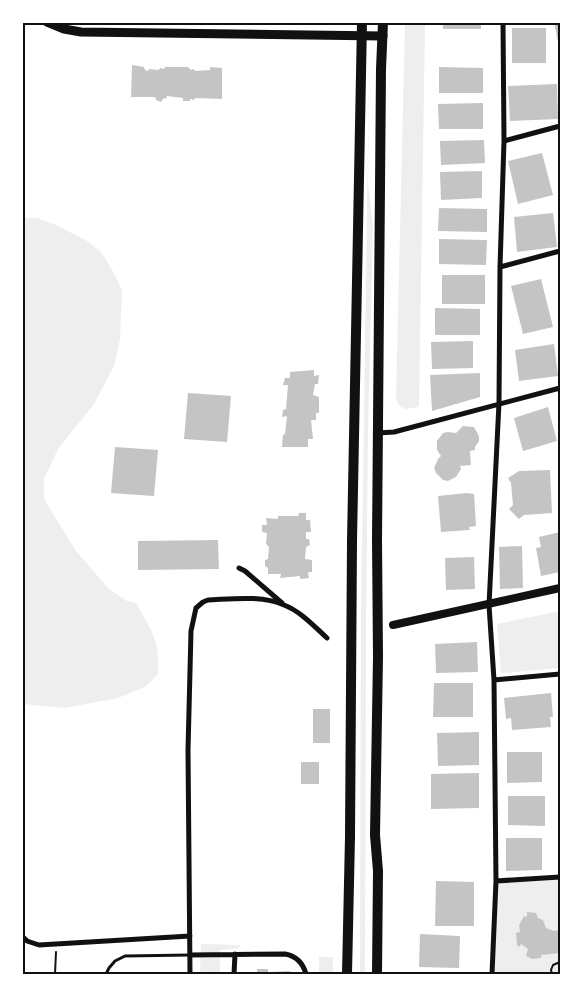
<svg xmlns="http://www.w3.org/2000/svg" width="583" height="997" font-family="'Titillium Web',sans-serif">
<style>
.green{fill:#eee}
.building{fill:#c4c4c4}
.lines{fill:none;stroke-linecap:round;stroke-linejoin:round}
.path{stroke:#111;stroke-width:2}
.service{stroke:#111;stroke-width:3}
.minor{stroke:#111;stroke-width:5}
.tertiary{stroke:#111;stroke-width:8}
.secondary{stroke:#111;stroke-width:9}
.primary{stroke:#111;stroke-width:10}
.neatline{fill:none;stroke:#111;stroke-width:2}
</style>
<rect width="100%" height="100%" fill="#fff"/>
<!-- green -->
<path class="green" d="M405,23H425L419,407L406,409L399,406L396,398Z
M369,74L368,185L373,225L368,432L366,618L365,974H360L361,623Z
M22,218H37L56,225L87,241L101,252L114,273L122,290L120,339L114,366L94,404L58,449L44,479V499L76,551L109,589L127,601L136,603C152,631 160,640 158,674L145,687L118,698L64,708L23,704Z
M560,611V668L501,673L497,624Z
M560,877V974H492L496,881Z
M201,944L240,945L239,948L220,950V974H200Z
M319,957H333V974H319Z"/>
<!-- building -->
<path class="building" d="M443,22H481V29H443Z
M554,22H560V52Z
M512,28H546V63H512Z
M132,65L144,67L145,70L148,71L149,69L159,70L160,68L164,69L165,67H188L191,70L194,69L195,71L210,70V67L222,68V99L195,98L194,100L190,99V101H183V98L167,96L166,99L164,98L161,102L156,100L155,97H131Z
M439,67L483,68V93H439Z
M557,84L558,119L510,121L508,86Z
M483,103V129H439L438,104Z
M484,140L485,163L441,165L440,141Z
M542,153L553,195L518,204L508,161Z
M482,171V198L441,200L440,172Z
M439,208L487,209V232L438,231Z
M553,213L557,247L517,252L514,217Z
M439,239L487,240L486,265L439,264Z
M442,275H485V304H442Z
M541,279L553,327L523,334L511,286Z
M435,308L480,309V335H435Z
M473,341V368L432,369L431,342Z
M554,344L558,376L519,381L515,350Z
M314,370V376L319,375L318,384H315L313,395L319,397V413H316V420H311L313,439H308V447H282L283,435L285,434L287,416L282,417L283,410L286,409L288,385H283L285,378H290V372Z
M480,373V397L432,411L430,375Z
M188,393L231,396L227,442L184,439Z
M548,407L557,441L523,451L514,418Z
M463,426L474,427L479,436V441L475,447V450L470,451L471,465L460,466L461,469L456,477L448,481L443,480L436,473L434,468L438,459L441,456L437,450V441L443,433L448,432L456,433Z
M115,447L158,450L154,496L111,493Z
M550,470L552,513L524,515L519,519L509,509L513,505L511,483L508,478L519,471Z
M467,493L474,494L476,526L469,527L470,530L441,532L438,496Z
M299,513H306V520H310L311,532H306V539H309L310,545L306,547L305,559L312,560V572H308L309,578L300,579V576L280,578L281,574H268V568L265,566V560L268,559L269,547L266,544L267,533L262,532V525H267L266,518L278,519V516H298Z
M560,532V572L541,576L536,548L541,547L539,537Z
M218,540L219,569L138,570V541Z
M522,546L523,588L500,589L499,547Z
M474,557L475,589L446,590L445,558Z
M477,642L478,672L436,673L435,644Z
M434,683H473V717H433Z
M551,693L553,717H550L551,727L512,730L511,718L506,719L504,698Z
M313,709H330V743H313Z
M479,732V765L438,766L437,733Z
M507,752H542V782L507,783Z
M301,762H319V784H301Z
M479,773V808L431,809V774Z
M508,796H545V826L508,825Z
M506,838H542V870L506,871Z
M436,881L474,882V926H435Z
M527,912L536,913L538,918L543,920L546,928L554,931L560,930V953L541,955V958L532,959L526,956L528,949L521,944L519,947L517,945L516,933L520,932L519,925L524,916L527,917Z
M420,934L460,936L459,968L419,967Z
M257,969H268V972L290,971V974H257Z"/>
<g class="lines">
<!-- path -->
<path class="path" d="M341,24V22
M55,974L56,952
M552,974L551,970L553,965L560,962"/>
<!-- service -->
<path class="service" d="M106,974L109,968L115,961L125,956L190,955"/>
<!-- minor -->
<path class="minor" d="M504,141L560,126
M500,267L560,251
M378,433L394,432L560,388
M239,568L245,571L282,603
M494,680L560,674
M496,881L560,877
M22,936L27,941L39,945L190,936
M190,955L285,954C296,956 303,963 306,974
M190,974L188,750L191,631L196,608L203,602L208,600C232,599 261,595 284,605C300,611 314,626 327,638
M234,974L235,954
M492,974L496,881L494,680L489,605L499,403L500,267L504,141L503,22"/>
<!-- tertiary -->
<path class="tertiary" d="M393,625L560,588"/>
<!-- secondary -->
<path class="secondary" d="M47,22L64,29L81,32L383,36"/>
<!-- primary -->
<path class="primary" d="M347,974L350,837L352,541L362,22
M377,974L378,871L375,835L378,657L377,540L381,69L383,22"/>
</g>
<!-- border -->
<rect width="583" height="997" fill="none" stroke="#ffffff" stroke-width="48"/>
<rect x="24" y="24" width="535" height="949" class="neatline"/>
</svg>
